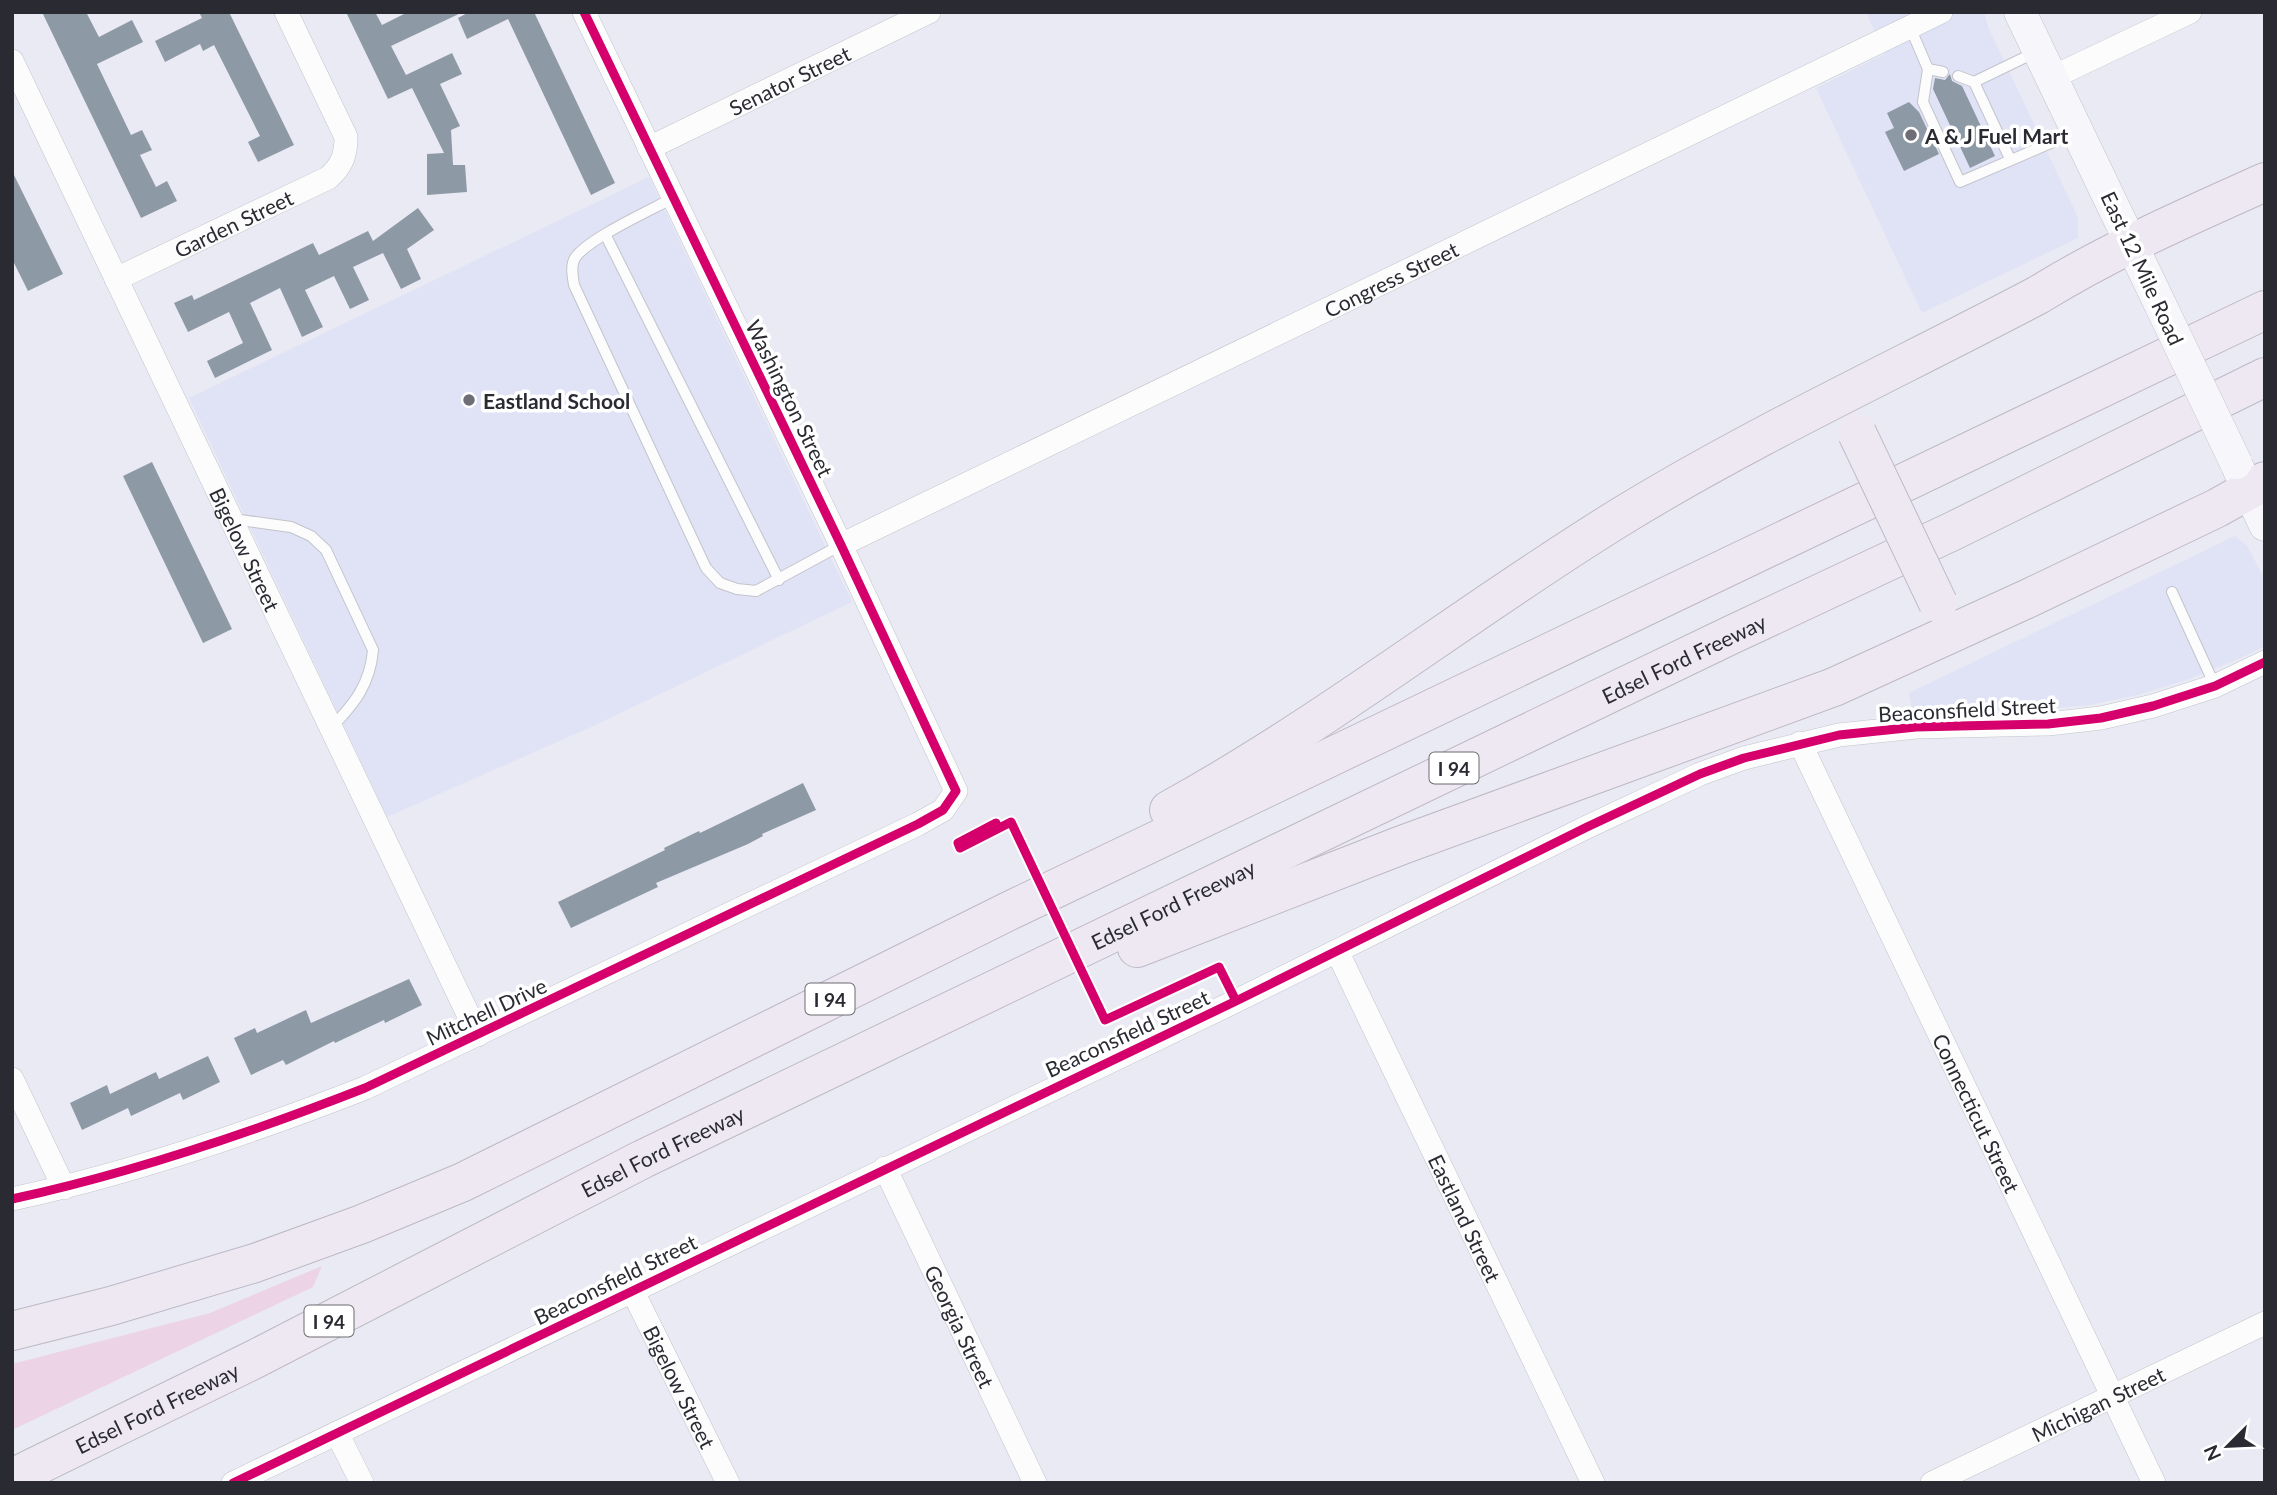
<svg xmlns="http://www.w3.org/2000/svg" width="2277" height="1495" font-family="Lato,sans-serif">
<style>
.built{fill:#e0e2f5}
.green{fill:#ecd3e6}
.building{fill:#8e99a6}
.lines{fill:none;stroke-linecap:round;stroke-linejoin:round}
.lane-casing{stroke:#c2c4cb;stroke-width:12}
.street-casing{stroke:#c2c4cb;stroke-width:24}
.secondary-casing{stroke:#c2c4cb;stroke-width:33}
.highway-casing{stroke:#beb8c7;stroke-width:40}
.lane{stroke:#fcfcfd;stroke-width:10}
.street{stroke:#fcfcfd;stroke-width:23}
.secondary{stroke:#f7f6fb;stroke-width:32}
.highway{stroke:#eee8f3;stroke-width:38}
.secondary-bridge-casing{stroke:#c2c4cb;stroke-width:33;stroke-linecap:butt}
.highway-bridge-casing{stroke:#beb8c7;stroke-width:40;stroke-linecap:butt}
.secondary-bridge{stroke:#f7f6fb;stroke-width:32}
.highway-bridge{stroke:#eee8f3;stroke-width:38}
.cycleway-casing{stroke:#fff;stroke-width:13}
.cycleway{stroke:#d6006c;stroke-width:9}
.poi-dot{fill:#6d6e76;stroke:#fff;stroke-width:2.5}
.labels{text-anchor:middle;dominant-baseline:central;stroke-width:7;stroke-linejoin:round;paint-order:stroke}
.shield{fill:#fff;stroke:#6a6b70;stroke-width:2}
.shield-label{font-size:19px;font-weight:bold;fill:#2a2b32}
.street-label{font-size:21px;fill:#2a2b32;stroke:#fff}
.poi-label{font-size:21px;font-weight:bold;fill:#2a2b32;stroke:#fff;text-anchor:start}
</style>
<rect width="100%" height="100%" fill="#e9eaf4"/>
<!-- built -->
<path class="built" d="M1866,12H1984L1988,27L2074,209L2078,219V238L1922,313L1816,88L1885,54Z
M649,177L852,602L593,726L387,817L189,398Z
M2235,536L2247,546L2265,580V646L2245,656L2189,679L2137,695L2089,705L2045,709L1912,711L1909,693Z"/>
<!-- green -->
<path class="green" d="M322,1266L313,1287L12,1430V1364L210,1313Z"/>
<!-- building -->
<path class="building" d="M42,12H86L99,37L132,20L143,42L97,64L131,135L142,130L152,150L140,155L156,187L167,181L177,201L141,218Z
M199,12H229L294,145L258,162L248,142L260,136L214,45L203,51L200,44L165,62L155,41L202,18Z
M346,12H375L382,25L408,12H463L391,46L406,75L452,53L462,74L440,84L460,126L451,130L453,165H465L467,192L427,195V154L444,153L412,88L388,99Z
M469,12H534L615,183L591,195L508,19L467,39L458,18Z
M1950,74L1952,81L1962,86L1995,156L1970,168L1933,89L1935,78L1945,80Z
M1909,102L1919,112L1939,154L1904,171L1885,132L1894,128L1887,113Z
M12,171L63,274L28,291L12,259Z
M418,208L434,230L407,249L421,279L401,289L383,253L353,267L369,300L350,309L334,276L305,290L323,327L302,337L280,288L250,303L272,350L215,378L207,361L243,343L229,312L188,332L174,303L192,295L194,300L313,243L319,255L368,231L373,241Z
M152,462L232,629L203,643L123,476Z
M803,783L816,810L762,834L763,836L748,844L656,883L658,887L571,928L558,902L665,850L664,848L699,831L700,833Z
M409,979L422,1005L385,1023L384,1020L335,1043L334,1041L286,1065L283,1060L251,1075L234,1038L255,1028L257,1033L306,1010L311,1023Z
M208,1056L220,1082L183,1100L180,1093L131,1116L128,1108L82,1130L70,1103L107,1085L110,1094L156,1072L159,1079Z"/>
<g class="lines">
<defs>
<path id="lane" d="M1910,27L1928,69L1923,102L1960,182L2074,133
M1928,69L1943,72
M1958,76L1974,82
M2010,159L1974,82L2036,52
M673,198C651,210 587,239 575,258C570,266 573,277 574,285L706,568L720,583L737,589L756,591L841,545
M605,234L779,580
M233,519L291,527L311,536L326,550L373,650C370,685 354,704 331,728
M2172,592L2215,686"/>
<g id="street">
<path id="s1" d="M12,61L478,1035"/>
<path d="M2051,78L2190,12"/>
<path id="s2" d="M649,148L929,12"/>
<path id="s3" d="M116,279L328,178C342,166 346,155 346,137L286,12"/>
<path id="s4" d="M841,545L1941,12"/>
<path id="s5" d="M1800,743L2154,1483"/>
<path id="s6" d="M1337,951L1593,1483"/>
<path d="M12,1079L64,1188"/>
<path id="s7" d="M885,1168L1035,1483"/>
<path d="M12,1199C133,1173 250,1133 365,1088L918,824L943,810L956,791L841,545L584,12"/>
<path id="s8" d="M632,1290L728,1483"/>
<path d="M337,1433L362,1483"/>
<path d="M233,1483L1236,1001L1587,827L1700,774L1744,758L1839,735L1916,727L2048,724L2101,718L2153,706L2215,686L2265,662"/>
<path id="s9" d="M1932,1483L2265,1323"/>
</g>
<path id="secondary" d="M2020,12L2159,302
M2238,468L2265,525"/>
<g id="highway">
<path d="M1169,810C1327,723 1469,610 1622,516C1756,434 1900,368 2038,295C2111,250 2187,217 2265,182"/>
<path d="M1137,948L1402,845L1834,687L2029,598L2217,508L2265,481"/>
<path d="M12,1331L111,1306L255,1263L362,1224L463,1182L1011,910L2265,310"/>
<path id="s10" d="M12,1478L255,1359L643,1159L1731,635L1953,531L2265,377"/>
</g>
</defs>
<!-- lane casing -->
<use href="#lane" class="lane-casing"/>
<!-- street casing -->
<use href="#street" class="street-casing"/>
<!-- secondary casing -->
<use href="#secondary" class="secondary-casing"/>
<!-- highway casing -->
<use href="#highway" class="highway-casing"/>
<!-- lane -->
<use href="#lane" class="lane"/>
<!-- street -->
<use href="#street" class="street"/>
<!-- secondary -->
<use href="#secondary" class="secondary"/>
<!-- highway -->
<use href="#highway" class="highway"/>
<defs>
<path id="secondary-bridge" d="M2159,302L2236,463"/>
<path id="highway-bridge" d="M1857,433L1938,603"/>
</defs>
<!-- secondary-bridge casing -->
<use href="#secondary-bridge" class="secondary-bridge-casing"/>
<!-- highway-bridge casing -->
<use href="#highway-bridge" class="highway-bridge-casing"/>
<!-- secondary-bridge -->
<use href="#secondary-bridge" class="secondary-bridge"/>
<!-- highway-bridge -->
<use href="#highway-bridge" class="highway-bridge"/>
<defs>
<path id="cycleway" d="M996,823L958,843L960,848L1011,822L1105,1020L1219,967L1236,1001
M12,1199C133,1173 250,1133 365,1088L918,824L943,810L956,791L841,545L584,12
M233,1483L1236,1001L1587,827L1700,774L1744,758L1839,735L1916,727L2048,724L2101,718L2153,706L2215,686L2265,662"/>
</defs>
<!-- cycleway casing -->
<use href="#cycleway" class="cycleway-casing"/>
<!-- cycleway -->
<use href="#cycleway" class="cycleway"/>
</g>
<!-- markers -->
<g class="poi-dot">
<circle cx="1911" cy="135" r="7"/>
<circle cx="469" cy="400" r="7"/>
</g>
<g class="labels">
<!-- shield labels -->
<g class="shield">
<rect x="1429.5" y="752.5" width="49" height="31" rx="5"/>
<rect x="805.5" y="983.5" width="49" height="31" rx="5"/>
<rect x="304.5" y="1305.5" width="49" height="31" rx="5"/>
</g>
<g class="shield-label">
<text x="1454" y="768">I 94</text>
<text x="830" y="999">I 94</text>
<text x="329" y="1321">I 94</text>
</g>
<!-- street labels -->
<g class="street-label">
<text stroke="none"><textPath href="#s2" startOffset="156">Senator Street</textPath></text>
<text stroke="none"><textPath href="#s3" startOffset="130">Garden Street</textPath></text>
<text transform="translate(2143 268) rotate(65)">East 12 Mile Road</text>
<text stroke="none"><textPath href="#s4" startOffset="611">Congress Street</textPath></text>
<text transform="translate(790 398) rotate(64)">Washington Street</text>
<text stroke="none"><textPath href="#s1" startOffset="541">Bigelow Street</textPath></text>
<text stroke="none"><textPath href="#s10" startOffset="1862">Edsel Ford Freeway</textPath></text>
<text transform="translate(1967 709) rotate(-3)">Beaconsfield Street</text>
<text stroke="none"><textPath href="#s10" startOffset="1295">Edsel Ford Freeway</textPath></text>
<text transform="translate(486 1011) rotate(-25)">Mitchell Drive</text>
<text transform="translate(1127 1033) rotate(-25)">Beaconsfield Street</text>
<text stroke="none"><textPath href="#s5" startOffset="410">Connecticut Street</textPath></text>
<text stroke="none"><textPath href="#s10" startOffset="728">Edsel Ford Freeway</textPath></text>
<text stroke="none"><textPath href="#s6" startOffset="296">Eastland Street</textPath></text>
<text transform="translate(615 1279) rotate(-26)">Beaconsfield Street</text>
<text stroke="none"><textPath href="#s7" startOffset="175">Georgia Street</textPath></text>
<text stroke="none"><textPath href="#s8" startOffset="108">Bigelow Street</textPath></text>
<text stroke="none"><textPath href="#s9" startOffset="184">Michigan Street</textPath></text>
<text stroke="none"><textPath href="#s10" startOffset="161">Edsel Ford Freeway</textPath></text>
</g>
<!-- poi labels -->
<g class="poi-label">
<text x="1925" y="135">A &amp; J Fuel Mart</text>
<text x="483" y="400">Eastland School</text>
</g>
</g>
<!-- border -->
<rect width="2277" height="1495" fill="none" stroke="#2a2b32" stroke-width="28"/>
<!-- north arrow -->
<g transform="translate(2228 1446) rotate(246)" stroke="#ffffff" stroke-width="5" paint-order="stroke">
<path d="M0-5L12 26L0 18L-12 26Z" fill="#2a2b32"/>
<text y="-10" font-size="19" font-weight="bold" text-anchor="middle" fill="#2a2b32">N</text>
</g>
</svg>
